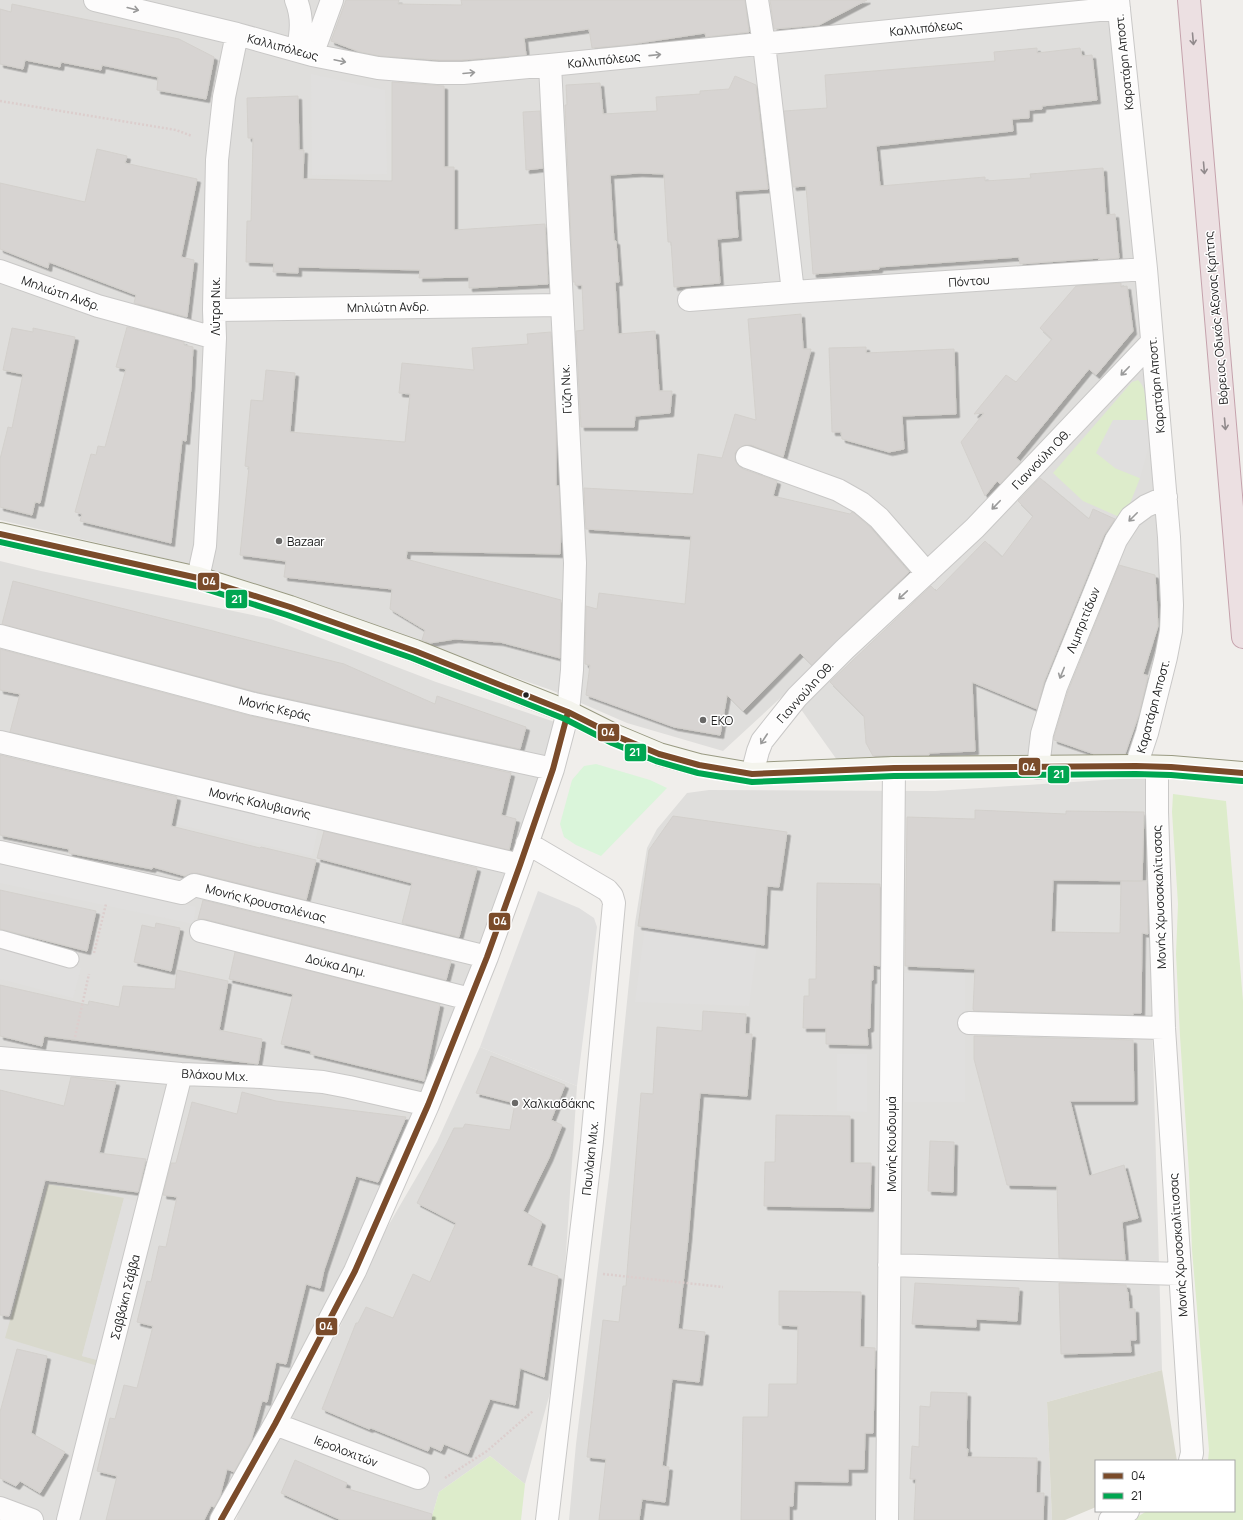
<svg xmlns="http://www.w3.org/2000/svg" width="1243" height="1520" font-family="Manrope,sans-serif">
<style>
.residential{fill:#dfdedc}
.construction{fill:#d9d9cd}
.grass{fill:#ddeccb}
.park{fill:#daf5da}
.parking{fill:#e0dfde}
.building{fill:#d7d4d2;stroke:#d3d0cc;filter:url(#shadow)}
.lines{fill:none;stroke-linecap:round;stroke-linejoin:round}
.lane-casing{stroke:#c9c8c7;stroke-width:19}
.street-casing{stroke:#c9c8c7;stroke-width:24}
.secondary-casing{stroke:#999a82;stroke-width:24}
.highway-casing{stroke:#c5a2ac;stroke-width:24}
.path{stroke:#dccecd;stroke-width:2.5;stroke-dasharray:2 2;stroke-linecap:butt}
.lane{stroke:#fdfcfc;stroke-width:17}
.street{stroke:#fdfcfc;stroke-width:22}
.secondary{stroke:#f4f4ed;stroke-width:22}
.highway{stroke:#ece0e2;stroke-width:22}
.bus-1-casing{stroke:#fff;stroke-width:9}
.bus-2-casing{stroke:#fff;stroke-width:9}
.bus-1{stroke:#7a4b2a;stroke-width:6}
.bus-2{stroke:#00a651;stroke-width:6}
.oneway{stroke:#9a9a9a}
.oneway2{stroke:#918a8c}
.poi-dot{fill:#6a6968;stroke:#fff;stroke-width:1.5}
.bus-dot{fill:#222;stroke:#fff;stroke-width:1.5}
.labels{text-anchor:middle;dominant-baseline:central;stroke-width:3;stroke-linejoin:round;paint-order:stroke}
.street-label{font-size:12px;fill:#222;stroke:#fff}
.poi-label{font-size:12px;fill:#222;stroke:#fff;text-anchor:start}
.line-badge{stroke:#fff;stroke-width:1.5}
.badge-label{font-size:11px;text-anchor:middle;font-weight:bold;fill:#fff}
</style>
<defs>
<filter id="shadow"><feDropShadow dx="3.5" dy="3.5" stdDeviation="0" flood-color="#0004"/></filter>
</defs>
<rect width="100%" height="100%" fill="#f0eeeb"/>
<!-- residential -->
<path class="residential" d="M0,0H1110L1160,529L1164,651L1128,759L837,760L788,691L723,751L627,723L551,690L220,574L171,560L0,520Z
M0,561L41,571L271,619L436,682L555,722L530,812L470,990L351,1259L212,1520H0Z
M1150,777L1152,1018L1162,1370L1047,1402L1052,1520H569L576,1444L610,1169L635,923L647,848L657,829L687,793L709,790L935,791Z
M480,1047L577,1086L559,1360L525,1484L490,1456L439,1492L431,1520H236L249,1485L295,1402L339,1329L374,1250L437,1142Z"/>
<!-- construction -->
<path class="construction" d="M48,1184L124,1198L82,1356L101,1361V1367L5,1338Z
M1162,1370L1177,1461H1096V1507L1065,1520H1052L1047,1402Z"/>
<!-- grass -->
<path class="grass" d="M1138,380C1148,389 1146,408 1147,420H1113L1115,468L1140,478L1124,519L1083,501L1053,473L1132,382Z
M1173,794L1226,801L1243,1001V1520H1132L1147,1511H1234V1461H1208L1209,1450L1192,1250L1189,1173L1180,1036L1176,954L1178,904L1172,812Z
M490,1456L525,1484L521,1520H431L439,1492Z"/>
<!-- park -->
<path class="park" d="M596,764L650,780L667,788L601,856L576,845L564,837L560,824L572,780L584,766Z"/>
<!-- parking -->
<path class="parking" d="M311,74L385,90L387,174L312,175Z
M1113,420H1147L1149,445L1140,478L1115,468L1096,453Z
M182,797L318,829L312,856L176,824Z
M0,864L196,907L193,924L0,883Z
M538,891L579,908L594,918L597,927L577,1086L480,1047Z
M645,927L757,944L749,1006L635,1002Z
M0,947L81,968L73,998L0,979Z
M904,973H965V1102H904Z
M837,1054H867V1112L837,1111Z
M124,1198L144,1203L101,1361L82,1356Z"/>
<!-- building -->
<path class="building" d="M346,0H399L398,4L462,5L461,0H745L749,32L706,37L705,33L626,45L592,48L589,29L524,38L526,55L462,60H439L380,56L360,52L331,41Z
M770,0H867L819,25L774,29Z
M12,4L179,39L214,57L206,99L157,90L158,77L102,65L101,70L61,62L60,67L25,60L23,69L0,64V9L11,12Z
M1037,48V53L1080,48L1082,56L1092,55L1097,100L1042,106V109L1029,110V118L1012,119L1013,131L876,146L880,186L985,177V181L1031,178L1030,174L1103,168L1106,215L1115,214L1119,258L1098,260L1100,258L1020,264L1019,257L879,267V269L813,274L806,186L793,187L784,111L827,108L825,75L995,61L994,52Z
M735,76L756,85L768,189L735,191L738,237L717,239L720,283L674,287L671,242H668L664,174L639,173L610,175L614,241H616L619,282H615L618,334L655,331L659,391H672L670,413L635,416L634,427H581L576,331L584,330L582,285H575V282H573L565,105H567L566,85L600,83L603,114L657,111L656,97L700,94V91L729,89Z
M392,82L444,86V167H454V230L545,224L548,284L469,288V277L419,278L420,270L298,267V273L273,272L274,263L246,262L247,221H251L253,138H248L247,98L298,96L299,150H304L303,179L392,181Z
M540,111L543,168L526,170L523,112Z
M97,149L127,156L125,163L197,179L181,257L194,260L187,317L134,303L136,295L49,262L48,268L0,249V183L85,202Z
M1121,283V287L1127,286L1133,331L1096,375L1089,369L1016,458L1021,462L1000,484L997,481L985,496L961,442L984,413L974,414L1006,375L1016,382L1052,339L1040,328L1076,286Z
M801,314L803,349H811L783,457L751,445H745L739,448L735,453V460L738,465L743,469L777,481L773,496L850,514L852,512L854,513L870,527L909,572L812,665L800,653L743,711L727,695L720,735L674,727L586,695L590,665L585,664L586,606L597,609L599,593L685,604L691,536L586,529L584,488L693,494L698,454L722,458L735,414L756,420L748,319Z
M127,327L184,342V345L193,347L191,387L186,441L182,440L171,543L80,521L82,514L75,512L91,454L96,455L98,446L105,447L126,369L116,367Z
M12,328L33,332V328L75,337L40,503L35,502L32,515L0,507V459L8,427L12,428L23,374L3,370Z
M551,332L556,428V486H559L561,533L560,554L407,551L406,559L561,600L560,658L500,642L455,639L430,643L422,640L425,630L390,609L392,589L284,577L286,561L240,555L249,467L245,466L251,400L263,401L266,370L295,373L290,432L405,442L410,394L399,393L402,363L474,370L472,348L528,344L527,334Z
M866,347V353L954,349L956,414L902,416L904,449L889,452L842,439L841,432H832L829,348Z
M1040,478L1089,519L1093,509L1115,519L1104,535L1044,682L1037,709L972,682L975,751L929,753V755H916L873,756L866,743L864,716L830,682L931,586L936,591L985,541L1002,557L1033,516L1018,501Z
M1119,565L1155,575L1158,626L1143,674L1148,676L1139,714L1125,754H1094L1054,740V737L1068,691Z
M13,581L344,664L435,704L437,696L526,727L520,749L257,692L2,624Z
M0,649L251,716L511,773L501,815L516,819L509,850L10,732L20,694L0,690Z
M0,755L177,797L171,826L260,848L261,847L316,860L306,900L197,873H192L185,876L153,867L152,869L69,853V849L0,835Z
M975,810L1066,814V811L1144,812L1142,881L1053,880L1051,932L1120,933L1121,881H1147L1148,934L1142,933L1141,1013H1133V1015L974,1011L973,1009L975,969L905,966L907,817L975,819Z
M673,816L787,832L779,887L767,886L764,945L638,926L649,850Z
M324,831L477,868L459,937L402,923L412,883L317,858Z
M817,883L880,884V966L873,965V980H871L870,1028L867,1029L868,1045L826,1044V1028H803L804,996H809V979H816Z
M0,890L96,911L87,951L0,929Z
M203,900L451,961L446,980L204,919H198Z
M156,923L180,928L171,971L134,962L142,925L155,928Z
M235,952L440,1004L424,1081L311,1054V1051L281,1044L293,994L229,979Z
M177,970L228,981L219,1030L262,1039L258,1064L44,1036L42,1046L0,1036V985L88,1005L89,1001L119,1007L123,986L175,989Z
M703,1011L746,1014L745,1034H752L747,1096L700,1093L688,1239L678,1329L705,1332L699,1382L672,1379L662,1466L669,1467L665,1502L642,1499L639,1520H599L606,1459L587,1457L603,1320L619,1322L623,1286H626L641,1093L653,1094L657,1027L702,1031Z
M974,1036L1133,1040L1134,1101H1070L1089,1176L1124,1165L1138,1218L1122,1222L1125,1260L1059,1258L1057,1186L1007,1185L974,1059Z
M491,1056L565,1085L551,1120L562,1125L549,1158L523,1211L542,1222L527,1265L558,1276L544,1377L520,1368L515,1405L490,1399L468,1454L444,1444L441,1451L430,1446L428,1451L371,1428L369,1429L322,1409L356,1323H358L366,1307L393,1318L413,1274L430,1282L456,1223L417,1203L454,1128H463L465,1124L510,1130L515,1103L476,1093Z
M71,1077L116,1082L99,1153L146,1159L138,1192L45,1180L9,1316L0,1315V1090L64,1106Z
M242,1092L276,1101L406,1117L378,1182L356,1176L324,1270L320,1288L306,1284L286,1364L276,1362L267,1402L262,1401L251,1441L234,1472L227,1469L220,1496L214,1507L211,1506L204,1520H106L117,1476L97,1471L110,1418L115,1419L124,1385L137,1388L153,1326L137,1322L147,1281L151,1282L159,1246L166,1247L177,1197L163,1195L171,1163H176L192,1102L237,1114Z
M776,1115L850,1116V1163H871L870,1208L764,1206L765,1162H775Z
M930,1141L954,1142L953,1192L928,1191Z
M915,1283L1019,1288L1017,1321L976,1319V1327L912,1324Z
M1059,1283L1126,1285L1127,1292H1128L1129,1309H1135L1136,1340H1130L1131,1352L1061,1354Z
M779,1291L861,1292L860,1347L875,1348L873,1433H865L864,1469H848V1482L794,1481L793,1506H789V1520H741L743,1417H768L769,1384H797L798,1326L779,1325Z
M17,1349L47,1356L31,1433L65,1452L40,1493L20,1481L16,1486L0,1478V1412Z
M931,1392L967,1393L966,1449H968L967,1457L1037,1458L1036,1493H1044L1043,1520H914L916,1479H910L912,1446L919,1447L920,1406L930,1407Z
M295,1460L347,1483L345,1488L432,1514L431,1520H341L281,1493Z"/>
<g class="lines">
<defs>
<path id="lane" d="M0,939L70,959"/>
<path id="street" d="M95,0L237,34L312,55L378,68L438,73H463L550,65L1119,8
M296,0C303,17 302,33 297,50
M757,0L764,44L793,292
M1118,0L1146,269L1169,537L1172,605L1171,631L1166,657L1147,733L1136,766
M312,55L332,0
M0,271L98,306L215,338
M689,300L793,292L1146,269
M214,310L561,305
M747,457L838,490L861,503L879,518L927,573
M198,578L205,546L208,492L215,338L214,310L217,160L224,97L237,34
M0,636L254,704L553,769
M0,742L520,865
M1157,767V812L1164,1028L1192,1453L1190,1461
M1038,768L1042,734L1056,687L1116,540L1131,517L1146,506L1166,497
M752,774L758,751L762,741L797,697L845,649L975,528L1151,343
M527,843L607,890L612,896L614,903L592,1141L547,1520
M0,852L182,893L194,885L487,957
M201,931L470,999
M969,1023L1164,1028
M0,1058L181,1074L261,1077L323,1082L349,1087L428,1105
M889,1265L1180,1274
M275,1424L418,1478
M0,1508L32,1520
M68,1520L181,1074
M221,1520L275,1424L355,1271L428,1105L487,957L520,865L553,769L568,712L572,670L575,563L550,65
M887,1520L894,768
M1110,1520L1128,1511"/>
<path id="secondary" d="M0,534L198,578L290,607L415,651L568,712L616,736L659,754L699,765L752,774L894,768L1136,766L1171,767L1243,773"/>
<path id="highway" d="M1189,0L1243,637"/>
</defs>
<!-- lane casing -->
<use href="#lane" class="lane-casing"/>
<!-- street casing -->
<use href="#street" class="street-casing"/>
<!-- secondary casing -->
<use href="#secondary" class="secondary-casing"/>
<!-- highway casing -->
<use href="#highway" class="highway-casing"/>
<!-- path -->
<path class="path" d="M0,101L176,130L192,136
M94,953L106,904
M75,1037L89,974
M603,1274L723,1287
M445,1478L487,1451L533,1411"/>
<!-- lane -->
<use href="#lane" class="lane"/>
<!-- street -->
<use href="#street" class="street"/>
<!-- secondary -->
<use href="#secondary" class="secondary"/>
<!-- highway -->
<use href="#highway" class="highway"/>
<defs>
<path id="bus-1" d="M0,534L198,578L290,607L415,651L568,712L616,736L659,754L699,765L752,774L894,768L1136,766L1171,767L1243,773
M221,1520L275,1424L355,1271L428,1105L487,957L520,865L553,769L568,712"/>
<path id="bus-2" d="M0,542L196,586L287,615L412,658L565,719L612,743L656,761L698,773L752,782L894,776L1136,774L1171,775L1242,781"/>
</defs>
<!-- bus-1 casing -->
<use href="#bus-1" class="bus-1-casing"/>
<!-- bus-2 casing -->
<use href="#bus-2" class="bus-2-casing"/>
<!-- bus-1 -->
<use href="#bus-1" class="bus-1"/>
<!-- bus-2 -->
<use href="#bus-2" class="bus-2"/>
</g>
<!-- one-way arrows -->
<defs><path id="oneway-shaft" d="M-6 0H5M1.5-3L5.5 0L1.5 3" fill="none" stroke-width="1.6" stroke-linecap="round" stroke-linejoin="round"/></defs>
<g class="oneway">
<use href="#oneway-shaft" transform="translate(133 9) rotate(14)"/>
<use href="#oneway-shaft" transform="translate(655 55) rotate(-6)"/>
<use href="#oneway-shaft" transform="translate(340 61) rotate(12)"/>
<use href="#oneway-shaft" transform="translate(469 73) rotate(-5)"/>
<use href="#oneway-shaft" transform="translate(1125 371) rotate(134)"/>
<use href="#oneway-shaft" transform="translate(996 505) rotate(134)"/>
<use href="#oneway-shaft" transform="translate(1133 517) rotate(135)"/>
<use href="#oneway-shaft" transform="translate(903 595) rotate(137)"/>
<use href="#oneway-shaft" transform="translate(1062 673) rotate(112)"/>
<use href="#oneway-shaft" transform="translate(764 739) rotate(123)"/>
</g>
<g class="oneway2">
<use href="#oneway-shaft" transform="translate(1193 39) rotate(85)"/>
<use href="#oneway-shaft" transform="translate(1204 168) rotate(85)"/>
<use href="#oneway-shaft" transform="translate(1225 424) rotate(85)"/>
</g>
<!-- markers -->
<g class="poi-dot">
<circle cx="279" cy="541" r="4"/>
<circle cx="703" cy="720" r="4"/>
<circle cx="515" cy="1103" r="4"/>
</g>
<circle class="bus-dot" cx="526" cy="695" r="3.5"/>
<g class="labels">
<!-- street labels -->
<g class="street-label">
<text transform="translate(926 28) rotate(-6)">Καλλιπόλεως</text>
<text transform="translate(283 47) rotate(15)">Καλλιπόλεως</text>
<text transform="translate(604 60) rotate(-6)">Καλλιπόλεως</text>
<text transform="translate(1124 62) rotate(-96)">Καρατάρη Αποστ.</text>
<text transform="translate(969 281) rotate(-4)">Πόντου</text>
<text transform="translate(61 293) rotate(19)">Μηλιώτη Ανδρ.</text>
<text transform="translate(215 306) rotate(-90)">Λύτρα Νικ.</text>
<text transform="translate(388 307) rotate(-1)">Μηλιώτη Ανδρ.</text>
<text transform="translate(1216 318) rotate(-95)">Βόρειος Οδικός Άξονας Κρήτης</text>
<text transform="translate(1156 385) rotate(-95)">Καρατάρη Αποστ.</text>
<text transform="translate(566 389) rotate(-93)">Γύζη Νικ.</text>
<text transform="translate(1041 459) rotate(-46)">Γιαννούλη Οθ.</text>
<text transform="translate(1083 620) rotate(-68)">Λιμπριτίδων</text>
<text transform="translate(805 692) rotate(-48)">Γιαννούλη Οθ.</text>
<text transform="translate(1153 706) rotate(-75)">Καρατάρη Αποστ.</text>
<text transform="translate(275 708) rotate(13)">Μονής Κεράς</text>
<text transform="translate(260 803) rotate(13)">Μονής Καλυβιανής</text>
<text transform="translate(1159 897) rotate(-92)">Μονής Χρυσοσκαλίτισσας</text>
<text transform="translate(266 903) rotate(14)">Μονής Κρουσταλένιας</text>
<text transform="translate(336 965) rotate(14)">Δούκα Δημ.</text>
<text transform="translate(215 1075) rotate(3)">Βλάχου Μιχ.</text>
<text transform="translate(891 1144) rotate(-90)">Μονής Κουδουμά</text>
<text transform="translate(590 1158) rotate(-84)">Παυλάκη Μιχ.</text>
<text transform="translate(1178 1245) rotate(-94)">Μονής Χρυσοσκαλίτισσας</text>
<text transform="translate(125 1297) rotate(-76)">Σαββάκη Σάββα</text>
<text transform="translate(346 1451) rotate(21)">Ιερολοχιτών</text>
</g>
<!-- poi labels -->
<g class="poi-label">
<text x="287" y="541">Bazaar</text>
<text x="711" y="720">EKO</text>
<text x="523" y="1103">Χαλκιαδάκης</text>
</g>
</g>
<g class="line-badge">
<rect x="197" y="572" width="23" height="19" rx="4" fill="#7a4b2a"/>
<rect x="225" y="589" width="23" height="20" rx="4" fill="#00a651"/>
<rect x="597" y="723" width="23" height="19" rx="4" fill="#7a4b2a"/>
<rect x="624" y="743" width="23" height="19" rx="4" fill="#00a651"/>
<rect x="1018" y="757" width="23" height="19" rx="4" fill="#7a4b2a"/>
<rect x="1047" y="765" width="23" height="19" rx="4" fill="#00a651"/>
<rect x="488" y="912" width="23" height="19" rx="4" fill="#7a4b2a"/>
<rect x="315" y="1317" width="23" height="19" rx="4" fill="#7a4b2a"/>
</g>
<g class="badge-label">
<text x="209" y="585">04</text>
<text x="237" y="603">21</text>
<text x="608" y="736">04</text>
<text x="635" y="756">21</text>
<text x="1029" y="771">04</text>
<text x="1059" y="778">21</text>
<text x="500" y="925">04</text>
<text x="326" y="1330">04</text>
</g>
<!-- legend -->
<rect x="1095" y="1460" width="140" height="52" fill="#ffffff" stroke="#a7a7a7"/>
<rect x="1103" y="1473" width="20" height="6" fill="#7a4b2a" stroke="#a7a7a7"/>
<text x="1131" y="1480" font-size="12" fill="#222222">04</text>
<rect x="1103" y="1493" width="20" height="6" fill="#00a651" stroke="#a7a7a7"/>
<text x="1131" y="1500" font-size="12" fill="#222222">21</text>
</svg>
